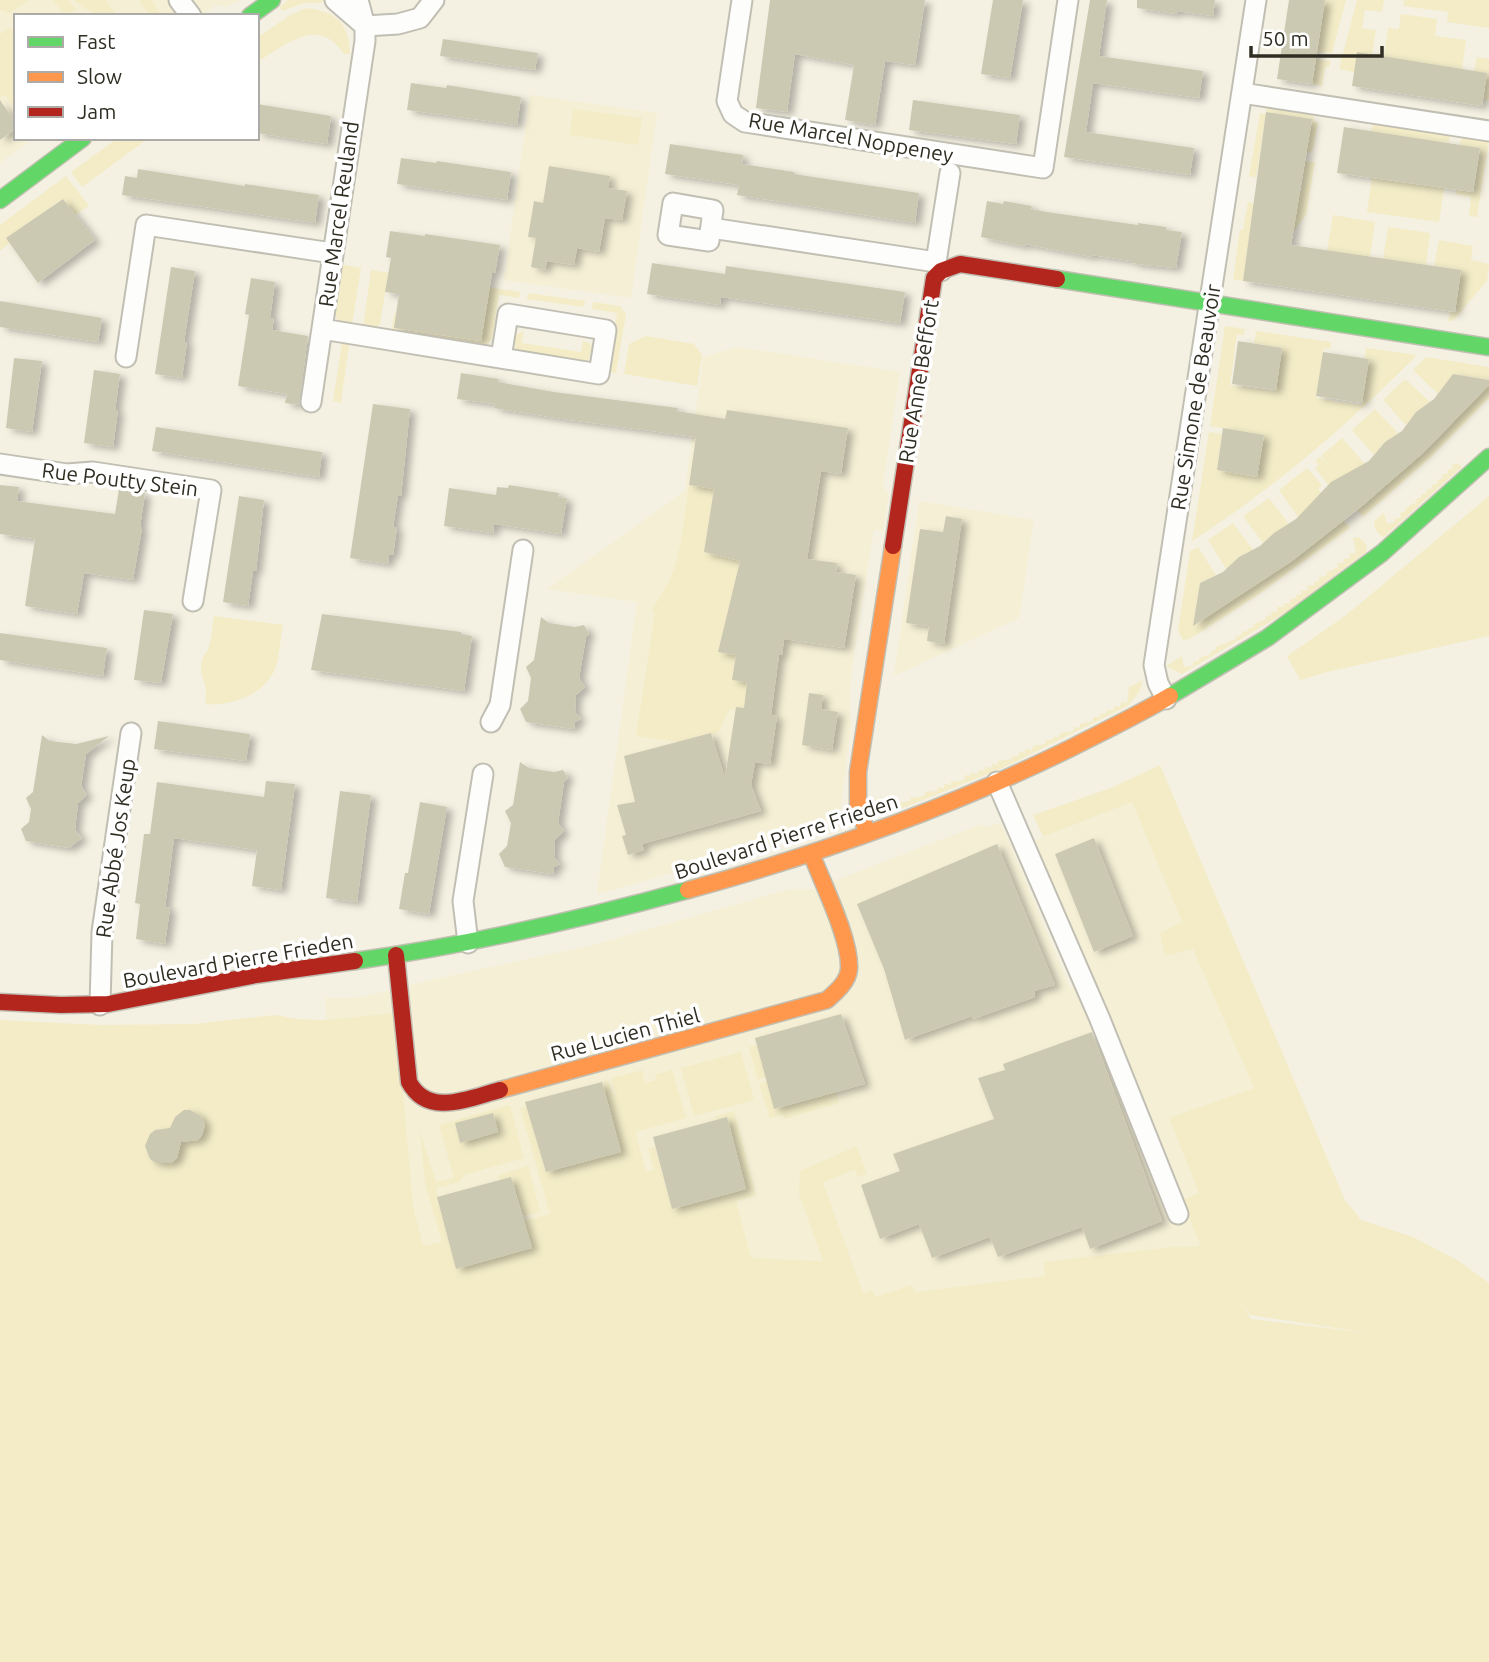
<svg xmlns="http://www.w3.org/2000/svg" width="1489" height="1662" font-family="Ubuntu,sans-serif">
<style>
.built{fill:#f5efd5}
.green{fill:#f3ecc7;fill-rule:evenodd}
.building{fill:#ccc9b3;filter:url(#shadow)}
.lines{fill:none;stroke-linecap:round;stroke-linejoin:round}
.street-casing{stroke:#c1bfb3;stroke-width:23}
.fast-casing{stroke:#c1bfb3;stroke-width:19}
.slow-casing{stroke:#c1bfb3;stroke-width:19}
.jam-casing{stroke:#c1bfb3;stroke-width:19}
.street{stroke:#fdfdfb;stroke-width:19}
.fast{stroke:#63d668;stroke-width:16}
.slow{stroke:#ff974d;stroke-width:16}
.jam{stroke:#b3261e;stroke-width:16}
.labels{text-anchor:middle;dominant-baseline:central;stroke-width:7;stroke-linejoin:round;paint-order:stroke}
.street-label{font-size:21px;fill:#302e23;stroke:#fff}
</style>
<defs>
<filter id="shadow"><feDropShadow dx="6" dy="3.5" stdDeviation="3.5" flood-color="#0004"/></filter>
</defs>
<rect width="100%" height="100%" fill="#f4f1e2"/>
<!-- built -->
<path class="built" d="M0,0H240L225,7L216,5L201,16H16V138H33L0,163Z
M530,95L657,113L631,298L504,280Z
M737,347L900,372L883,485L889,495L883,531L874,530L853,660L850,692L851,727L839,821L831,830L805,838L799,836L743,854L597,894L637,602L547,589L685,491L703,357Z
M919,501L1034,520L1019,618L894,676Z
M1132,802L1182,922L1165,955L1193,948L1255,1088L1199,1193L1198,1235L1202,1246L1170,1247L1044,1262L1046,1276L914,1292L911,1285L875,1297L863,1293L823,1181L856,1170L867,1174L857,1146L799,1194L824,1261L690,1256L365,1351L330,1163L325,998L363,997L435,979L593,945L790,889H813L982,824L984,827L1001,823L1071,990L1088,967L1034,841Z"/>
<!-- green -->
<path class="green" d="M0,0H29L10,13L0,10Z
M53,0H69L76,10L64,15Z
M74,0H106L111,8L119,16H96Z
M139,0H151L162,16H150Z
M288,0H325L320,3H304L282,11L279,7Z
M1325,0H1346L1332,53L1317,52Z
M1357,0H1384L1382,12L1365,10L1362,28L1376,30L1372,55L1354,72L1339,69Z
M1404,0H1489V28L1447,22L1448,12L1403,6Z
M306,8C336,11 350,24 350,54H344C318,15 287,44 257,62V38L290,15Z
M1401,14L1437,19L1435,36L1466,40L1462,69L1384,57L1388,28L1399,29Z
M10,28L16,29V109L5,95L0,98V34Z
M1477,57L1489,59V101L1483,100L1487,73L1474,71Z
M1316,59L1331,61L1329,67H1325L1322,86L1312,84Z
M1267,108L1314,115L1313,121L1318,122L1313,150L1306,154L1312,119L1266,112Z
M573,109L642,118L638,145L570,135Z
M1260,113L1266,114L1256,177L1249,176Z
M1373,124L1450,136L1449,143L1371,132Z
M1461,137L1489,141L1477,217L1469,216L1471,197L1455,194L1456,190L1473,192L1480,149L1460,145Z
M118,138H149L82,187L71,172Z
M1305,161L1315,162L1306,215L1293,232L1297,203L1262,185L1301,191Z
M66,176L89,206L75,215L62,199L7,238L10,243L0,251V225Z
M1372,178L1444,188L1439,222L1367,212Z
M1248,202L1254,203L1243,281L1233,279L1240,230H1243Z
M1333,215L1375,222L1370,257L1327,251Z
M1388,227L1430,233L1426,265L1383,259Z
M1439,240L1473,246L1471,260L1489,264L1487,281L1453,321H1448L1450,312H1455L1461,270L1434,266Z
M340,264L361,268L352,324H342L338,321L333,309Z
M371,270L520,292L519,298L499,295L492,339L485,346L480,345L394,332L392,329L394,315L397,312L395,328L480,341L486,307L388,275L380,324L375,328L363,327Z
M528,293L585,301L584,307L527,299Z
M593,302L620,306L626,314L616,373L608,372L617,313L592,309Z
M1225,326L1245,329L1244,335H1237L1230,385L1276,391L1282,348L1254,343L1256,331L1331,342L1330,349L1324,348L1316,398L1361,405L1369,360L1365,359L1366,348L1417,355C1348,425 1274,488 1192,541L1209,432L1222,434L1217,470L1257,477L1264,435L1210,426Z
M524,330L522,343L581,352L583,341L589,343L593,347L588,361L581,363L520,353L515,349V336Z
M328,335L350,338L341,403L333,401L342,343L327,340Z
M646,336L694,344L702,355L697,386L624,374L629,344Z
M1426,357L1489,367V380L1453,374L1438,394L1413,370Z
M1405,379L1430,402L1416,412L1406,425L1383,400Z
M1489,385V398L1431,457L1363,517L1340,489L1329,486L1315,468L1319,465L1315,461L1320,457L1329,466L1321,456L1342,438L1365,464L1362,506L1424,452Z
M1375,409L1398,433L1385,442L1374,455L1352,430Z
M1458,463L1462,467L1384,537C1377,534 1374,528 1374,521L1384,513L1387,524L1395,522L1394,519L1401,517L1400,513L1406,511L1405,508L1417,502L1416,499L1422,497L1421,494L1427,493L1426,490L1432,488V485L1438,483L1437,480L1443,478L1442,475L1448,473L1447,470L1453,468L1452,465Z
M1307,468L1322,485L1318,489L1350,528L1255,597L1190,639L1183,640L1178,631L1190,551L1198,547L1216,575L1200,583L1194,625L1292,561L1341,522L1298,517L1279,490Z
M689,485L714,489L704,552L740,561L718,652L736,655L732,680L747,682L744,708L730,709C724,716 724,726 717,733L677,742L636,736L655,613L652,608C682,573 682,528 689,485Z
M1489,496V636L1327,672L1300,680L1287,656L1345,616Z
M1269,498L1289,524L1274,533L1263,543L1243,516Z
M1233,523L1253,550L1239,557L1226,569L1208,540Z
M1359,537L1367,545L1366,552L1288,611L1182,674L1166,666L1182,656L1184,667L1193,666V662L1199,661V658L1211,654V651L1216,650V647L1236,639L1235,636L1242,635V632L1248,631V629L1254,627V624L1266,619L1265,616L1272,615L1271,612L1278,611L1277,607H1284V604L1290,603V599L1296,598V595L1302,594L1301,591L1308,590L1307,586L1314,585V582L1319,581V577L1326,576V573L1338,567L1337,563H1344L1343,559L1350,558L1349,554L1356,553L1353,538Z
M214,616L283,625C280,639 280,656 275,669C263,696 231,706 205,704C209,684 200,679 201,665C202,657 205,655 208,649C212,640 212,626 214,616Z
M1143,680L1139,692L1129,705L1005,767L885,815L870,810L866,803L882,797L881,809H890V805L897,806L898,803L910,801L911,798L924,796L925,792L937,791L938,787L944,788V784L951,785V782L964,780L965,775L971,776V773L978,774L979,770L984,771L985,767L991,768L992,764L998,765V761L1012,759V756H1019V752L1025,753V749L1032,750L1033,746L1045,744L1046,740H1052L1053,737H1059L1060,733L1073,731L1074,727L1080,728V724L1093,721V717H1100L1101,713L1106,714L1107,710H1114V706L1120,707L1121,702L1127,703L1129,687Z
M1160,765L1345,1200L1361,1220L1413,1237L1459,1261L1489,1283V1662H0V1020L100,1025L194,1024L275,1015L297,1019L326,1020L396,1013L413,1206L423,1246L442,1242L425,1183L420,1131L436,1182L454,1178L439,1125L510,1105L524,1158L464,1175L460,1182L436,1188L457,1268L532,1248L524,1221L550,1214L520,1108L527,1106L621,1152L602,1082L608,1080L613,1094H616L611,1078L642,1070L645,1083L656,1080L655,1075L672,1070L686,1118L635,1132L646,1172L654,1170L648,1148L655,1147L672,1209L745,1189L727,1117L715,1120L714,1117L734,1111L756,1195L736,1201L751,1258L823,1261L799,1194L800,1171L857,1146L867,1174L858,1177L855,1170L823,1182L863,1293L872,1290L875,1297L911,1285L915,1292L1045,1276L1044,1262L1170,1247L1201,1246L1182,1200L1199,1193L1169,1118L1254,1088L1193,949L1165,956L1160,933L1182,922L1132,802L1043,837L1033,815L1111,788ZM1241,1303L1250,1315L1369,1333L1251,1319Z
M757,1045L766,1077L758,1080L749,1047Z
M741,1052L754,1100L694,1116L681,1068Z
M767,1082L775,1109L836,1092L839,1103L784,1119L782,1115L770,1118L759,1084Z
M528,1166L540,1212L523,1216L511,1177L499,1180L498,1175Z"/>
<!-- building -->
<path class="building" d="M770,0H925L915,65L885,61L875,125L845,120L854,65L795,54L787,112L756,108Z
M993,0H1023L1010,78L981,74Z
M1090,0H1107L1099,56L1203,71L1199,98L1093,83L1086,132L1194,148L1190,175L1064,157Z
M1137,0H1215L1213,16L1177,11L1176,14L1137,8Z
M1289,0H1325L1312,84L1277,79Z
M443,39L538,53L535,70L440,56Z
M1357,52L1487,73L1482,106L1352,86Z
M411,83L446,88L447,85L521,97L517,125L407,110Z
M0,100L16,123V129L0,140Z
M913,100L1020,115L1016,144L909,130Z
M257,104L331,116L327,144L257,133Z
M1266,112L1312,119L1291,245L1461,270L1455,312L1243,281Z
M1344,127L1480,148L1473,192L1337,173Z
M670,144L743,155L742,164L794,172V174L919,193L915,223L737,195L739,185L665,174Z
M401,158L436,163L437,161L511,172L507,200L397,184Z
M549,166L610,176L608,188L627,191L622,220L605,218L599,252L577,248L574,265L547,261L545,270L531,267L536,238L528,237L534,201L543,203Z
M138,169L245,186V184L319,195L315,223L122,195L125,176L137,178Z
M63,199L95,240L38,283L6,238Z
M987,201L1003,204L1004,201L1032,206L1031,209L1047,212L1138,225V223L1166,227V230L1182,232L1176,268L1146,265L1132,263V261L1092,255V257L1025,244L1024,246L981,237Z
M390,231L425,236V234L500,245L495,273H492L481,341L394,328L399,294L385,292L391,258L386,257Z
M652,263L725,274L726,266L905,292L900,323L721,297L720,305L647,294Z
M171,267L195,271L184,342H187L182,378L155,374Z
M251,278L275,282L270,318H274L272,330L308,336L299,405L285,403L287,394L238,386L249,315L245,314Z
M0,301L102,318L98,342L0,327Z
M1238,341L1282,348L1276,390L1232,384Z
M1323,352L1369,359L1362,403L1316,396Z
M14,358L42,361L32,432L6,428Z
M94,370L120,374L115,410H118L113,447L84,443Z
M461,373L499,379L498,382L554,392L678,408L677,411L725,419L727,410L848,428L841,474L821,471L807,559L837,563L836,572L856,575L844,648L784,639L782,655H779L771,715L777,716L770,764L755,762L751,785L761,811L642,844L644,850L628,855L622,836L626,835L617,805L635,802L624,756L711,733L725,778L736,707L744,708L747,682L732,680L736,655L718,652L740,561L704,552L714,489L689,485L696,437L563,419L494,408L495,404L457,399Z
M1453,374L1489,380V385L1424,452L1362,506L1292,561L1193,626L1200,583L1223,572L1239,557L1260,546L1274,533L1296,519L1331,482L1369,461L1385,442L1402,431L1416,412L1434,399Z
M373,404L410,409L401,496L398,495L393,527H397L393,555H389L388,564L350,558Z
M156,427L322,452L319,477L152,451Z
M1223,428L1264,435L1257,477L1217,470Z
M0,485L19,487L17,501L115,514L119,489L145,493L140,527L142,528L133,580L84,573L77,614L25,606L35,539L0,534Z
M509,485L559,493L558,497L567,498L561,534L494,524L493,533L444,526L449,488L496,495L497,487L508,488Z
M239,496L264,500L256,571H253L248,606L223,602Z
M946,516L962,519L944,644L927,641L929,626L906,623L920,529L943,532Z
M144,610L173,614L161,683L134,680Z
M322,614L461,632V634L472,636L464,691L311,670Z
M541,617L549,623L575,627L584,625L589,634L586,637L579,678L585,687L576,695L575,712L581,719L575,722L574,729L526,722L520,709L528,701L531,678L526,667L534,660Z
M0,633L107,648L103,676L0,660Z
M809,693L823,695L821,709L838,712L832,750L802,745Z
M158,721L250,734L246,761L154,749Z
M42,735L50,741L76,744L109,736L86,754L81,786L87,795L78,803L75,830L82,838L69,848L26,841L21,829L29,822L31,809L26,798L33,792Z
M520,762L529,768L554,772L563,770L568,778L564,782L558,823L564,831L555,840L554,857L560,864L554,867L553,874L505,867L499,854L507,846L511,823L505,811L513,805Z
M266,781L295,784L281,890L252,886L257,850L174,838L165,907L170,908L165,944L136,939L140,904L135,903L142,850L144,834H150L157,782L264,797Z
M340,791L371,795L357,902L326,898Z
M420,802L447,807L429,914L399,909L405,873H408Z
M1094,838L1133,936L1094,952L1055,854Z
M997,844L1055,985L1034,991L1035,997L973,1019L972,1016L905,1040L884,969L857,904Z
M841,1014L865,1084L774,1109L755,1038Z
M1092,1032L1162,1221L1090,1249L1082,1227L998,1257L990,1237L932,1258L919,1224L880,1239L861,1185L900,1171L893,1154L994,1119L978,1078L1005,1070L1003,1064Z
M602,1082L621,1152L546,1172L525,1102Z
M184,1110H190L201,1116L205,1125L202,1135L198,1140L181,1142L177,1158L171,1163H156L150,1159L145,1146L150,1134L155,1130L170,1128L175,1117Z
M493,1113L498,1132L460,1143L455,1123Z
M727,1117L746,1189L672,1209L653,1137Z
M511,1177L532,1248L456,1269L437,1197Z"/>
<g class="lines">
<defs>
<path id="street" d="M179,0L191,16
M335,0L365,26L398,24L420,18L434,0
M742,0L727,101L733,114L745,122L1043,168L1068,0
M1242,93L1489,131
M673,203L713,210L709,241L668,235Z
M711,228L936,262L941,271
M936,262L950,173
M322,329C414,344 506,359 599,374L606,330L508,314L501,358
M126,357L146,225L332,253
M311,402L365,41V26L358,0
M0,464L67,474L93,472L211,490L193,601
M1166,699L1158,683L1154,665L1256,0
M491,722L500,705L523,550
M997,782L1099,1017L1178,1214
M468,943L463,901L483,774
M100,1005L102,932L131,733"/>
<path id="fast" d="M250,16L272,0
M0,200L83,138
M1057,279L1489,347
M1170,696L1267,638L1382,553L1489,457
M355,961C468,945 578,920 688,890"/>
<path id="slow" d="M867,834L858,804V772L893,546
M688,890C820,854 949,808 1071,748C1104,731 1138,715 1170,696
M500,1090L827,1000C836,992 848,982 849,969C851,940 822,882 811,853"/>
<path id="jam" d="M893,546L934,278L941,271L960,264L1057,279
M396,955L409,1082C428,1118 469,1098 500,1090
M0,1002L61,1005L108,1004L256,975L355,961"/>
</defs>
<!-- street casing -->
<use href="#street" class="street-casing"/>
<!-- fast casing -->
<use href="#fast" class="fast-casing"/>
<!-- slow casing -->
<use href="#slow" class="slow-casing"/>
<!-- jam casing -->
<use href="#jam" class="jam-casing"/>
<!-- street -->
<use href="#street" class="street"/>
<!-- fast -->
<use href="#fast" class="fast"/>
<!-- slow -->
<use href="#slow" class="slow"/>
<!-- jam -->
<use href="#jam" class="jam"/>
</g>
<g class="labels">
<!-- street labels -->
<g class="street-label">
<text transform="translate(851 137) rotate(10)">Rue Marcel Noppeney</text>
<text transform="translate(338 214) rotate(-82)">Rue Marcel Reuland</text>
<text transform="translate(918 381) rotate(-81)">Rue Anne Beffort</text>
<text transform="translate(1195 397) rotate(-81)">Rue Simone de Beauvoir</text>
<text transform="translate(120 479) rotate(7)">Rue Poutty Stein</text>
<text transform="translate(786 836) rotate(-18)">Boulevard Pierre Frieden</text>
<text transform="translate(115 848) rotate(-82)">Rue Abbé Jos Keup</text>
<text transform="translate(238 960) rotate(-10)">Boulevard Pierre Frieden</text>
<text transform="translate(625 1034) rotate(-15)">Rue Lucien Thiel</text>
</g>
</g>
<!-- legend -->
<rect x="14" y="14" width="245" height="126" fill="#ffffff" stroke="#acaba7" stroke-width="2"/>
<rect x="28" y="37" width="35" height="10" fill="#63d668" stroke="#acaba7" stroke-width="2"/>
<text x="77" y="49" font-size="21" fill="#302e23">Fast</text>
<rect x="28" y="72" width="35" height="10" fill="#ff974d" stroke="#acaba7" stroke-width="2"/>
<text x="77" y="84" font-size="21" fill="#302e23">Slow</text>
<rect x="28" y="107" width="35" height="10" fill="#b3261e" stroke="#acaba7" stroke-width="2"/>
<text x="77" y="119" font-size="21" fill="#302e23">Jam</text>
<!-- scale -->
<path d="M1251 46v10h131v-10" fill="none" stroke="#302e23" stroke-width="3.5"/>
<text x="1262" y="46" font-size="21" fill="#302e23" stroke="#ffffff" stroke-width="5" paint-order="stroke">50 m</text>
</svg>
